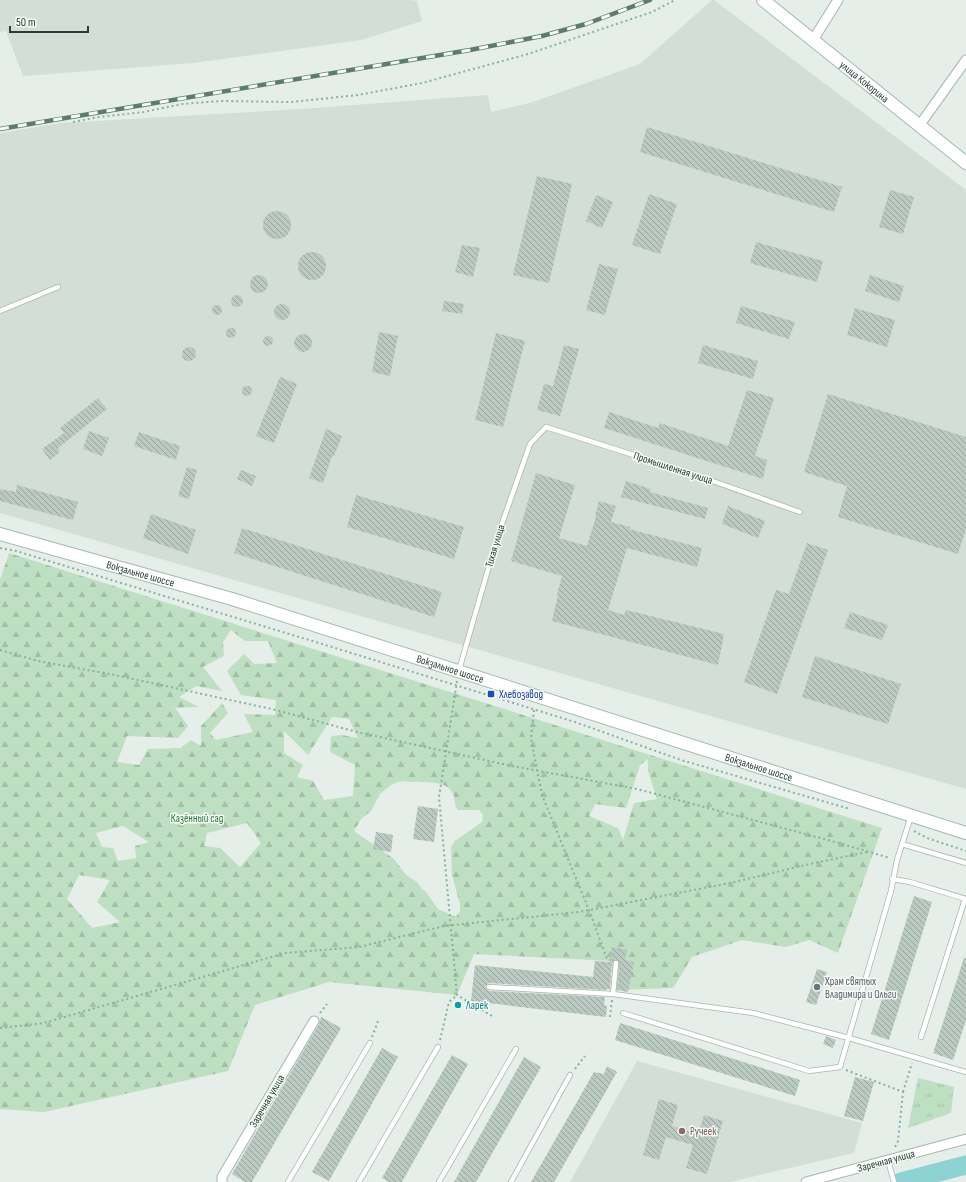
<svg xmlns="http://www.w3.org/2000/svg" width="966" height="1182" font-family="'Sofia Sans Condensed',sans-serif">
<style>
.built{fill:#d3ded7}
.grass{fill:url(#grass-tufts)}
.forest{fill:url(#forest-firs);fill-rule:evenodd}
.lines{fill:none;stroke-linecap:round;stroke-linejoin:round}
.river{stroke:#8dd3d3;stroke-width:19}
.building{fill:url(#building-back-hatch)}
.lane-casing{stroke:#a7b6af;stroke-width:6}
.street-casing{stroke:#a7b6af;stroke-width:11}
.secondary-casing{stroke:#a3baaf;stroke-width:14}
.path{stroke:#85b29d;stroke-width:2;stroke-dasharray:2 3;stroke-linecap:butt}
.lane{stroke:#fff;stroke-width:4.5}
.street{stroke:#fff;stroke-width:9}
.secondary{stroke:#fff;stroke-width:12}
.rail-casing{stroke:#5e7b6f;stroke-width:4.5}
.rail{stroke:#f6faf7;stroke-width:3;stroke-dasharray:9;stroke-linecap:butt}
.transit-dot{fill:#1a4fb4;stroke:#f6faf7;stroke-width:1.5}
.worship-dot{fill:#6b7280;stroke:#f6faf7;stroke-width:1.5}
.culture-dot{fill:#0f9aa8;stroke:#f6faf7;stroke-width:1.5}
.education-dot{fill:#8d6e63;stroke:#f6faf7;stroke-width:1.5}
.labels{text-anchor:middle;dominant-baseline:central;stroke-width:3;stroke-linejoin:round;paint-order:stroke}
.street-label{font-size:11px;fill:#244034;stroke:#f6faf7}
.transit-label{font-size:11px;fill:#164399;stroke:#f6faf7;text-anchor:start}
.park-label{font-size:11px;fill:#2d783f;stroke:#f6faf7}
.worship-label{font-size:11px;fill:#5b616d;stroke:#f6faf7;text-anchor:start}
.culture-label{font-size:11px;fill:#0d838f;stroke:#f6faf7;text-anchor:start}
.education-label{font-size:11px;fill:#785e54;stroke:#f6faf7;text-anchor:start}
</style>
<defs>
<pattern id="grass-tufts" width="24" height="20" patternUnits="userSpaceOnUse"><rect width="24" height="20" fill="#bedfc2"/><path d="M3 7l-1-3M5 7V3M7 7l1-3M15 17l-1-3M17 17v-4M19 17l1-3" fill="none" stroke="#a3c0a7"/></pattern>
<pattern id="forest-firs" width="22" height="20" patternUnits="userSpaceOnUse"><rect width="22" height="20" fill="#bedfc2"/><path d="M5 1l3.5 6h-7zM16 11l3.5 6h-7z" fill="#a3c0a7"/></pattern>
<pattern id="building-back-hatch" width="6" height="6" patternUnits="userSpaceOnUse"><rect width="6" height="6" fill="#bac9c1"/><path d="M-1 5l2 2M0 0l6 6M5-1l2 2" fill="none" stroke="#97a59e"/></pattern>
</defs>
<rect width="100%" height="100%" fill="#e5eee9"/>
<!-- built -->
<path class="built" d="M0,0H409L417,1L422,21L361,40L193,63L23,76L6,31L0,32Z
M712,0H714L966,190V789L0,513V133L61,123L301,109L488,95L491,112L530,103L640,64Z
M637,1061L862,1123L854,1153L730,1182H570Z"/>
<!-- grass -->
<path class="grass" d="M918,1078L954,1087L951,1113L908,1128Z"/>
<!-- forest -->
<path class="forest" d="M9,553L882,828L838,953L809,940L786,947L742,940L692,957L673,988L615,990L611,961L474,954L457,995L329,982L255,1005L228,1071L44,1112L0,1109V580ZM231,630L245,641H268L277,663L254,664L244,654L227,671L241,695L276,700L275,715L244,714L253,732L216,740L210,733L228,713L222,703L201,726V746L191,740L181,748L148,749L139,765L117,762L127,736L178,738L188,726L175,708L199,707L179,697L196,686L222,691L203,667L224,656L223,642ZM332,717L349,719L358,738L342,735L331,736L330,752L355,765L353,796L324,800L313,781L297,777L303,765L284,753V731L308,755ZM648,759V771L657,799L634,803L623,840L618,828L589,816L595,804L626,808L640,765ZM404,781C418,784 444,778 452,792C456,799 453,803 458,810H479L483,815L482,822L455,841L451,847L452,875L460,904V911L456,917L438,909L426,892L421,888L417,882L406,875L394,859L354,831L361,819L371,811L380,794L391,785L398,782ZM247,823L261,843L240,867L220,848L204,846L207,833ZM123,826L149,842L135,846L136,858L118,861L113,848L102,847L96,833ZM79,875L110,880L97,902L120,922L92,928L67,899Z"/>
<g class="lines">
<!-- river -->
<path class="river" d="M901,1182L966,1165"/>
</g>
<!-- building -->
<path class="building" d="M647,127L842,187L834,212L640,152Z
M537,176L572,184L549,283L513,275Z
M890,190L914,197L903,234L879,227Z
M649,194L677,204L660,254L632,245Z
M596,195L613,202L602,228L586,221Z
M263 225a14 14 0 1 1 28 0a14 14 0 1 1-28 0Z
M756,242L823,261L817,282L750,263Z
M462,245L480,248L473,277L455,272Z
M298 266a14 14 0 1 1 28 0a14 14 0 1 1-28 0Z
M599,264L618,269L605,315L586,310Z
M250 284a9 9 0 1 1 18 0a9 9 0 1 1-18 0Z
M870,275L904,286L899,302L865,291Z
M231 301a6 6 0 1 1 12 0a6 6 0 1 1-12 0Z
M444,301L464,304L462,314L442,311Z
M274 312a8 8 0 1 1 16 0a8 8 0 1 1-16 0Z
M212 310a5 5 0 1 1 10 0a5 5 0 1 1-10 0Z
M741,306L795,322L789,339L736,323Z
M855,308L895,320L887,347L847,335Z
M226 333a5 5 0 1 1 10 0a5 5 0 1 1-10 0Z
M379,332L398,336L390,376L372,372Z
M496,333L525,341L503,427L475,420Z
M294 343a9 9 0 1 1 18 0a9 9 0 1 1-18 0Z
M263 341a5 5 0 1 1 10 0a5 5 0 1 1-10 0Z
M564,345L579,349L560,416L537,410L544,384L553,386Z
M703,345L758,361L753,379L698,363Z
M182 354a7 7 0 1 1 14 0a7 7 0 1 1-14 0Z
M280,377L297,384L274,443L256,436Z
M242 391a5 5 0 1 1 10 0a5 5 0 1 1-10 0Z
M747,390L774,398L755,456L767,460L763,479L604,428L609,412L658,428L660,423L728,446Z
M828,394L966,437V529L958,554L838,517L847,486L804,472Z
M98,398L107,409L58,448L60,452L50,460L42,449L64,433L60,428Z
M326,429L342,436L334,456H332L323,483L309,478Z
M89,431L109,438L102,456L83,449Z
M139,432L180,446L176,460L134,446Z
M187,467L197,470L189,499L178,496Z
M241,470L256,476L252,486L237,479Z
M536,473L575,485L559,538L587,546L596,517L595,516L599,501L616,506L611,522L630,527L629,529L702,548L697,567L627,548L608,610L624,615L626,610L724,634L718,665L552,621L558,595L557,594L562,576L511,561Z
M626,481L651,489L650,492L708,508L705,519L621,497Z
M17,485L78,502L73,520L0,501V489L16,492Z
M356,495L464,527L454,559L347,527Z
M728,506L765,521L758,538L722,524Z
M151,514L196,530L188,554L143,538Z
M242,528L442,592L434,617L234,553Z
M807,543L828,550L777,694L744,682L776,590L789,594Z
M850,612L888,625L882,640L844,628Z
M815,656L901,684L888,724L802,697Z
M418,806L438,809L434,842L413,839Z
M376,832L393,835L391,852L373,849Z
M914,896L932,902L889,1040L871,1034Z
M612,947L627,950L625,960L634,962L628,992L617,990L620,963L618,960L616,959L612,963L610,989H606V990L489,983L485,986L486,989L489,991L605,997L604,1005L607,1006L606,1017L471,1001L475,965L593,977L595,961L610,962Z
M964,958H966V1020L953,1060L933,1053Z
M817,969L827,972L816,1005L806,1002Z
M321,1017L341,1028L252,1182H245L232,1174L319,1024Z
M620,1023L800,1080L795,1096L615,1040Z
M826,1036L836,1040L833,1048L823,1044Z
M382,1048L398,1057L329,1181L312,1172Z
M452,1055L468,1064L402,1182H389L382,1178Z
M524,1057L541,1067L476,1182H454Z
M607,1066L617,1072L554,1182H531L594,1072L604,1074Z
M855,1077L874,1082L863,1121L844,1116Z
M659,1099L678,1105L672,1126L698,1134L704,1115L723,1121L707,1174L686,1168L693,1145L666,1137L659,1160L643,1155Z"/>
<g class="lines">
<defs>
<path id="lane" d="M0,311L58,287
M459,670L498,535L530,444L546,427L690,473L800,512
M902,844L966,863
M892,879L910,882L966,899
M489,987L613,994L753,1013L849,1038L966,1072
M613,994L616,963
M623,1013L809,1071L840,1067L891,891L897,860L911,816
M921,1037L965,899
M888,1160L894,1182
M288,1182L370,1043
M359,1182L438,1047
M439,1182L516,1049
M511,1182L570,1075"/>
<path id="street" d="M813,40L838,0
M919,126L966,60
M222,1182V1177L314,1021
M806,1182L966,1139"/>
<g id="secondary">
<path id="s1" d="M763,0L966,163"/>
<path id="s2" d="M0,534L232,599L966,833"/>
</g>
</defs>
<!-- lane casing -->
<use href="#lane" class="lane-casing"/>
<!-- street casing -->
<use href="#street" class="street-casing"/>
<!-- secondary casing -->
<use href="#secondary" class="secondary-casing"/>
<!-- path -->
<path class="path" d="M73,122L99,117L144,112L182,104L220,101L292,102L358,95L422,83L528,54L652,12L675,0
M0,548L16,551L332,647L575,722L681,760L850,809
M0,650L38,661L115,675L276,710L357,732L512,766L637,789L839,843L890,858
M457,681L439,797L457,995L492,1016
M534,710L531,739L542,795L589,910L607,959L610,960
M914,831L927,838L966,851
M320,1013L327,1004
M610,1017L612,1000
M0,1028L44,1023L285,953L359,947L444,926L579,912L730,883L810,864L867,852
M372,1037L378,1021
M440,1040L449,1002L457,995
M575,1069L585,1056
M846,1070L903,1092L898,1141L894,1149
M903,1092L912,1063"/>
<!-- lane -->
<use href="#lane" class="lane"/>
<!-- street -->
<use href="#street" class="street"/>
<!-- secondary -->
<use href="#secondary" class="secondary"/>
<defs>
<path id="rail" d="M0,129L470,50L542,36L586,24L650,0"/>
</defs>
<!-- rail casing -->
<use href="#rail" class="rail-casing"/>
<!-- rail -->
<use href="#rail" class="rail"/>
</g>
<!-- markers -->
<rect class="transit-dot" x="487" y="690" width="8" height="8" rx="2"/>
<circle class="worship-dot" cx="817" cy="987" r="4"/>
<circle class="culture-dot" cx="458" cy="1005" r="4"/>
<circle class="education-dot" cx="682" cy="1131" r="4"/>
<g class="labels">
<!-- street labels -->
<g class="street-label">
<text stroke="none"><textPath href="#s1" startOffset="130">улица Кокорина</textPath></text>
<text transform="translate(673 468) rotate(18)">Промышленная улица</text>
<text transform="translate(495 546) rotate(-73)">Тихая улица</text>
<text stroke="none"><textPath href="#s2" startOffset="146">Вокзальное шоссе</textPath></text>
<text stroke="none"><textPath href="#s2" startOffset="470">Вокзальное шоссе</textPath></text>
<text stroke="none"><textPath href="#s2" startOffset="794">Вокзальное шоссе</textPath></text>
<text transform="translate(267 1101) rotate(-60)">Заречная улица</text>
<text transform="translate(886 1161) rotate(-15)">Заречная улица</text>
</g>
<!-- transit labels -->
<g class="transit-label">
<text x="499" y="694">Хлебозавод</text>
</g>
<!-- park labels -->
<g class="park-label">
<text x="197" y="818">Казённый сад</text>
</g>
<!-- worship labels -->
<g class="worship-label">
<text x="825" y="981">Храм святых<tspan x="825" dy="13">Владимира и Ольги</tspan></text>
</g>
<!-- culture labels -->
<g class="culture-label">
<text x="466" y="1005">Ларек</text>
</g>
<!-- education labels -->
<g class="education-label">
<text x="690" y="1131">Ручеек</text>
</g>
</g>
<!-- scale -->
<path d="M10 26v6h78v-6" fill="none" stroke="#244034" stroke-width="2"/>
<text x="16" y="26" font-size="12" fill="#244034" stroke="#f6faf7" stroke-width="3" paint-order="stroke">50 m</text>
</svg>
